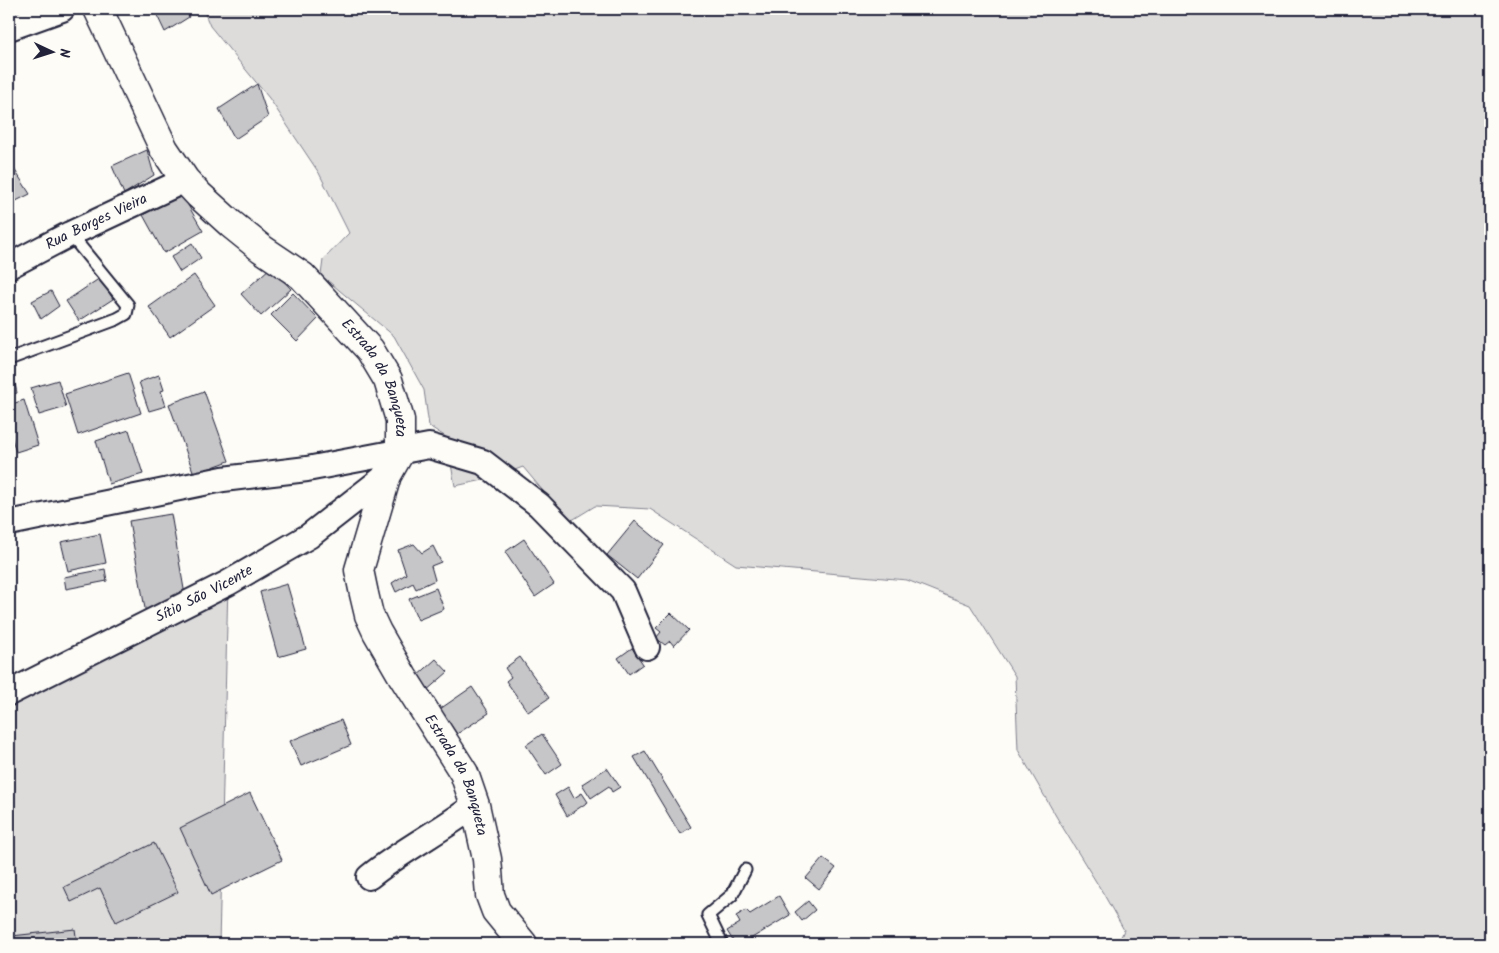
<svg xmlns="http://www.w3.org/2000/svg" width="1499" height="953" font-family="Kalam,sans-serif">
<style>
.green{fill:#dddcdb;stroke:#807f8b}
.building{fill:#c6c6c8;stroke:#22223b}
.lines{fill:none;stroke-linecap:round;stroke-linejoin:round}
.service-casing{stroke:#22223b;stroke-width:15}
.minor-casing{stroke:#22223b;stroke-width:28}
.tertiary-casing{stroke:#22223b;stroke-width:31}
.service{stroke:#fdfcf7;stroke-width:11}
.minor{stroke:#fdfcf7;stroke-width:24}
.tertiary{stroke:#fdfcf7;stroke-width:28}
.labels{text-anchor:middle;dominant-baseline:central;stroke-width:4;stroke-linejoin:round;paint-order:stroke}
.street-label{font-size:15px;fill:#22223b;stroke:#fdfcf7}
</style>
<rect width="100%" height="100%" fill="#fdfcf7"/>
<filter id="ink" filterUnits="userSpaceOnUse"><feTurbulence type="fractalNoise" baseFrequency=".02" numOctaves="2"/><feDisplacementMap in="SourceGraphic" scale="10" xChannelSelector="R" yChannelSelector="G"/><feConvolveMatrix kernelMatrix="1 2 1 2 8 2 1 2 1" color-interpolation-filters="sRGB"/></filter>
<g filter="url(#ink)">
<!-- green -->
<path class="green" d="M203,9H1490V944H1118L1124,930L1103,893L1060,823L1018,750L1015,676L970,605L907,580L736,565L650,509L595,506L569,522L523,467L493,478L455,486L446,437L429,426L424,390L394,336L321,275L323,260L349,233L319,173L269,98L210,26Z
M228,583L219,944H9V693Z"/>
<!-- building -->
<path class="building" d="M154,9H185L189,17L165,32Z
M257,84L268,117L235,139L219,109Z
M147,150L154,175L124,194L112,166Z
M9,161L30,194L10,204L9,203Z
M181,193L203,231L164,253L143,215Z
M192,243L201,258L180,272L171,257Z
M271,267L291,289L261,316L241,294Z
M194,275L215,305L170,337L149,307Z
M100,278L113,299L79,321L66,301Z
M51,291L59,306L41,319L32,301Z
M293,293L318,319L297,341L271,315Z
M9,366H11L17,393L9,395Z
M128,373L141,413L78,435L65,394Z
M159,375L164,390L161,391L166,406L149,411L139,382Z
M58,380L66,407L39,415L31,388Z
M204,391L229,461L194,474L169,404Z
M24,400L38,445L16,452L9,429V405Z
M129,430L143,474L109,484L96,441Z
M171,514L185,595L146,614L129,521Z
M635,521L664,545L637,579L607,555Z
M100,534L106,563L68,571L61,542Z
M524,539L554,584L535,597L505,552Z
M414,544L422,553L433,546L441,562L431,566L435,580L416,589L413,583L396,592L392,583L406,574L398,550Z
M105,569L107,581L66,589L64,577Z
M287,584L306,649L278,657L260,592Z
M436,588L444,609L418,620L409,599Z
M671,613L689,630L674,646L670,641L665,645L656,638L661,632L656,628Z
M632,648L643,664L629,674L618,658Z
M520,657L549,698L528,712L506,681L511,677L505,668Z
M436,659L448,672L426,691L415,678Z
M472,687L489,713L457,734L440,709Z
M341,720L351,745L301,766L290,741Z
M542,734L562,764L546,775L526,745Z
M645,751L691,827L680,834L634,757Z
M607,768L620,787L612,792L609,786L591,798L582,784Z
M568,787L574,798L582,793L588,802L567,816L555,795Z
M250,793L282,860L211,895L180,828Z
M154,843L178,892L116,922L100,888L71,902L64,887Z
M823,858L836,868L819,889L806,878Z
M779,896L790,915L742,944H735L727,931L740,923L736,916L746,910L750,914Z
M808,901L815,910L802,921L795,912Z
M75,929L77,944H13L12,936Z
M397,936L402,944H382Z"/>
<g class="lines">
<defs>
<path id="service" d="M9,359L117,319L126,314L128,305L70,234
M722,944L708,915L732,895L745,870"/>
<g id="minor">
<path d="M9,28L62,9"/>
<path id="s1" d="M9,266L70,234L185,180"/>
<path d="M9,523L223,479L307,469L429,446L483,462L539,505L623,591L647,647"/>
<path id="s2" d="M9,693L228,583L309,536L387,475"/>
<path d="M369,877C402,850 441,831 475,805"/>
</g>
<g id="tertiary">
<path id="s3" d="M98,9L164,149L185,180L199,195L231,224L262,249L302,276L370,350L388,380L400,420V452L387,475L359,570L364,594L369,615L377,632L403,677L464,773L475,805L487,859L490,895L496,911L523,944"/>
</g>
</defs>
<!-- service casing -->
<use href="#service" class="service-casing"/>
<!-- minor casing -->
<use href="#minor" class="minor-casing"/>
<!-- tertiary casing -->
<use href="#tertiary" class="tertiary-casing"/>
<!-- service -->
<use href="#service" class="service"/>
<!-- minor -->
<use href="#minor" class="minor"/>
<!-- tertiary -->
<use href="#tertiary" class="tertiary"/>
</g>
</g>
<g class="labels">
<!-- street labels -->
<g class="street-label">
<text stroke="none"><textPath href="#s1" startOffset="98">Rua Borges Vieira</textPath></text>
<text stroke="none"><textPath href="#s3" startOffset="472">Estrada da Banqueta</textPath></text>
<text stroke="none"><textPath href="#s2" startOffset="219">Sítio São Vicente</textPath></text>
<text stroke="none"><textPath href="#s3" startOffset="908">Estrada da Banqueta</textPath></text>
</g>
</g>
<!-- margin -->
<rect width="1499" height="953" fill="none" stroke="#fdfcf7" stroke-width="30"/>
<rect x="15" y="15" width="1469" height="923" fill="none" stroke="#22223b" stroke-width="2" filter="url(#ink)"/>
<!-- north arrow -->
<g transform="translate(52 52) rotate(94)" stroke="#fdfcf7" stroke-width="4" paint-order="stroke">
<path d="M0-4L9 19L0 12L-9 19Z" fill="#22223b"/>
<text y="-8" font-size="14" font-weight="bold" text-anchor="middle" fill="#22223b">N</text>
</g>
</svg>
